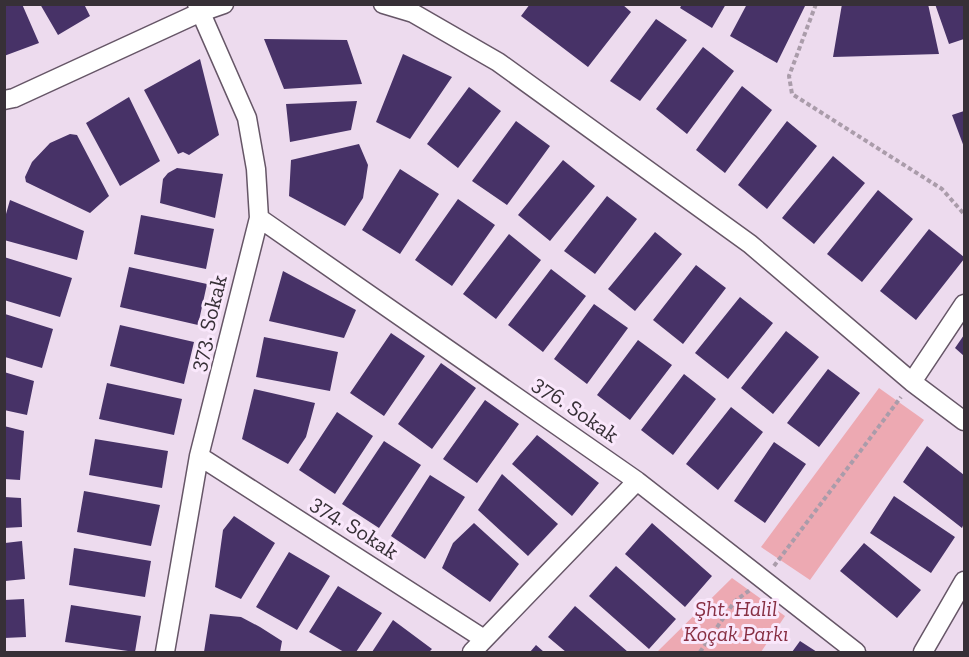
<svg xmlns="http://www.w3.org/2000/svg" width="969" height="657" font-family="'Zilla Slab',serif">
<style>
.green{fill:#eda9b2}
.building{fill:#473267}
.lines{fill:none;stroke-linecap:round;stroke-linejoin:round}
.minor-casing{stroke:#665667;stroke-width:21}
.path{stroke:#aa9caa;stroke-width:4;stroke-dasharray:4.5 3;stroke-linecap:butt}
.minor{stroke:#fff;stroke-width:18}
.labels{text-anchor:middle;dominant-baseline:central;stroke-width:6;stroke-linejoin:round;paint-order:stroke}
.street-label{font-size:22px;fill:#373037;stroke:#fae8fc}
.park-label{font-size:22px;font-style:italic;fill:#872f43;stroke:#fae8fc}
</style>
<rect width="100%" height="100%" fill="#eddbee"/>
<!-- green -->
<path class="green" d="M879,388L924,420L810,580L761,547Z
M732,578L785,616L761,652H657Z"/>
<!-- building -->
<path class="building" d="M4,4H22L39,43L4,56Z
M40,4H84L90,16L58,35Z
M530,4H622L631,12L588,67L521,16Z
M682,4H726L712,28L680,8Z
M747,4H806L777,63L730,36Z
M842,4H928L939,54L833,57Z
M935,4H964V39L949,44Z
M656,19L687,40L640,101L610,81Z
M264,39L347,40L362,84L284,89Z
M703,47L734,71L687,134L656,109Z
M403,54L452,77L410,139L376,122Z
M200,59L219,135L189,155L183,152L178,154L144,90Z
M742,86L772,110L725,173L696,150Z
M469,87L501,111L458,168L427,144Z
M129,97L160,161L120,186L86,123Z
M357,101L351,130L290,142L286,104Z
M964,111V147L952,115Z
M516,121L550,146L507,205L472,181Z
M787,121L817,146L767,209L738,185Z
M70,134L77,135L109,196L90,213L26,182L25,177L32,162L50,143Z
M359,144L368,165L363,198L345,226L289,196L291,160Z
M833,156L865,183L814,244L782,218Z
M563,160L595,186L550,241L518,215Z
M177,168L223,174L215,218L160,203L163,179L168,173Z
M400,169L439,194L400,254L362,230Z
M878,190L913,219L862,282L827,254Z
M607,196L637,219L595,274L564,251Z
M458,199L495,225L452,286L415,260Z
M10,200L84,231L77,260L4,240V221Z
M141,215L214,229L206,269L134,254Z
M929,229L964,257V259L916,320L880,291Z
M655,232L682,254L635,311L608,289Z
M509,234L541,260L496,319L463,294Z
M4,257L72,278L60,317L4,300Z
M696,265L726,288L683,344L653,320Z
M129,267L207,284L198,325L120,307Z
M551,269L586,296L543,352L508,325Z
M283,271L356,310L344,338L269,321Z
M740,297L773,323L728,379L695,353Z
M594,304L628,328L587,384L554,359Z
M5,314L53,329L42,368L5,357Z
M120,325L194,342L184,384L110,366Z
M786,331L819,357L773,414L741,388Z
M391,333L425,356L384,416L350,393Z
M964,335V356L955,348Z
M264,337L338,352L330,391L256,377Z
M638,340L672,365L630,420L597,395Z
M441,363L476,388L432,449L398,424Z
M828,369L860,393L819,447L787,423Z
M4,372L34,381L27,415L4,410Z
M684,374L716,399L673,455L641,430Z
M107,383L182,399L174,435L99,419Z
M254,389L315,403L306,437L288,464L242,439Z
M485,400L519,424L477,483L443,459Z
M731,407L763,432L718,490L686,464Z
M337,412L373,436L335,494L299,470Z
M4,426L24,431L20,480L4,479Z
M537,435L599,483L572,516L512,464Z
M95,439L168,451L162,488L89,475Z
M384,441L421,465L379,528L342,504Z
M774,442L806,464L765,523L734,501Z
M927,446L964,475V523L962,528L903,482Z
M502,474L558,524L528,556L478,510Z
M430,475L465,497L425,559L391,536Z
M84,491L160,505L151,546L77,532Z
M894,496L955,537L931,573L870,533Z
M4,497L21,498L22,527L4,528Z
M234,516L275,543L241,599L215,587L223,530Z
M474,523L519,564L490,602L442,568L453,543Z
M652,523L712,576L685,607L625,554Z
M22,541L25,579L5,581V543Z
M864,543L921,590L897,618L840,571Z
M74,548L151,561L145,597L69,585Z
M289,552L330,576L297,630L256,607Z
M616,566L676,619L649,649L589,596Z
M338,586L382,613L356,652H344L309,632Z
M24,599L26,637L4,638V600Z
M71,605L141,616L135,652L65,642Z
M575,606L628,652H566L548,637Z
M210,614L241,617L260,627L282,641L280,652H204Z
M393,620L432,649L429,652H372Z
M800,641L817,652H792Z
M536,645L544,652H530Z"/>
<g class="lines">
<defs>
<path id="minor" d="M383,4L413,13L498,62L750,244L912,382L964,421
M4,100L14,98L201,12L224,4
M259,218L637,481L856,652
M912,382L964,304
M199,456L484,639
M165,652L199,456L259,218L256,169L247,118L197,4
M472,652L637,481
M923,652L964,581"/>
</defs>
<!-- minor casing -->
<use href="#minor" class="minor-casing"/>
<!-- path -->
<path class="path" d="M816,4L789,76L792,94L942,189L964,214
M774,566L901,397
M700,652L735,601L750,590"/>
<!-- minor -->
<use href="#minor" class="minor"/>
</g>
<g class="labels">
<!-- street labels -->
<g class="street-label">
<text transform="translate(208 323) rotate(-76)">373. Sokak</text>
<text transform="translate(576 409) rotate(35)">376. Sokak</text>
<text transform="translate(355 527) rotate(33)">374. Sokak</text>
</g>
<!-- park labels -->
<g class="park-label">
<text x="736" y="608">Şht. Halil<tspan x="736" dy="25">Koçak Parkı</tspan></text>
</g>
</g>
<!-- border -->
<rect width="969" height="657" fill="none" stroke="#373037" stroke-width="12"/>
</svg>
